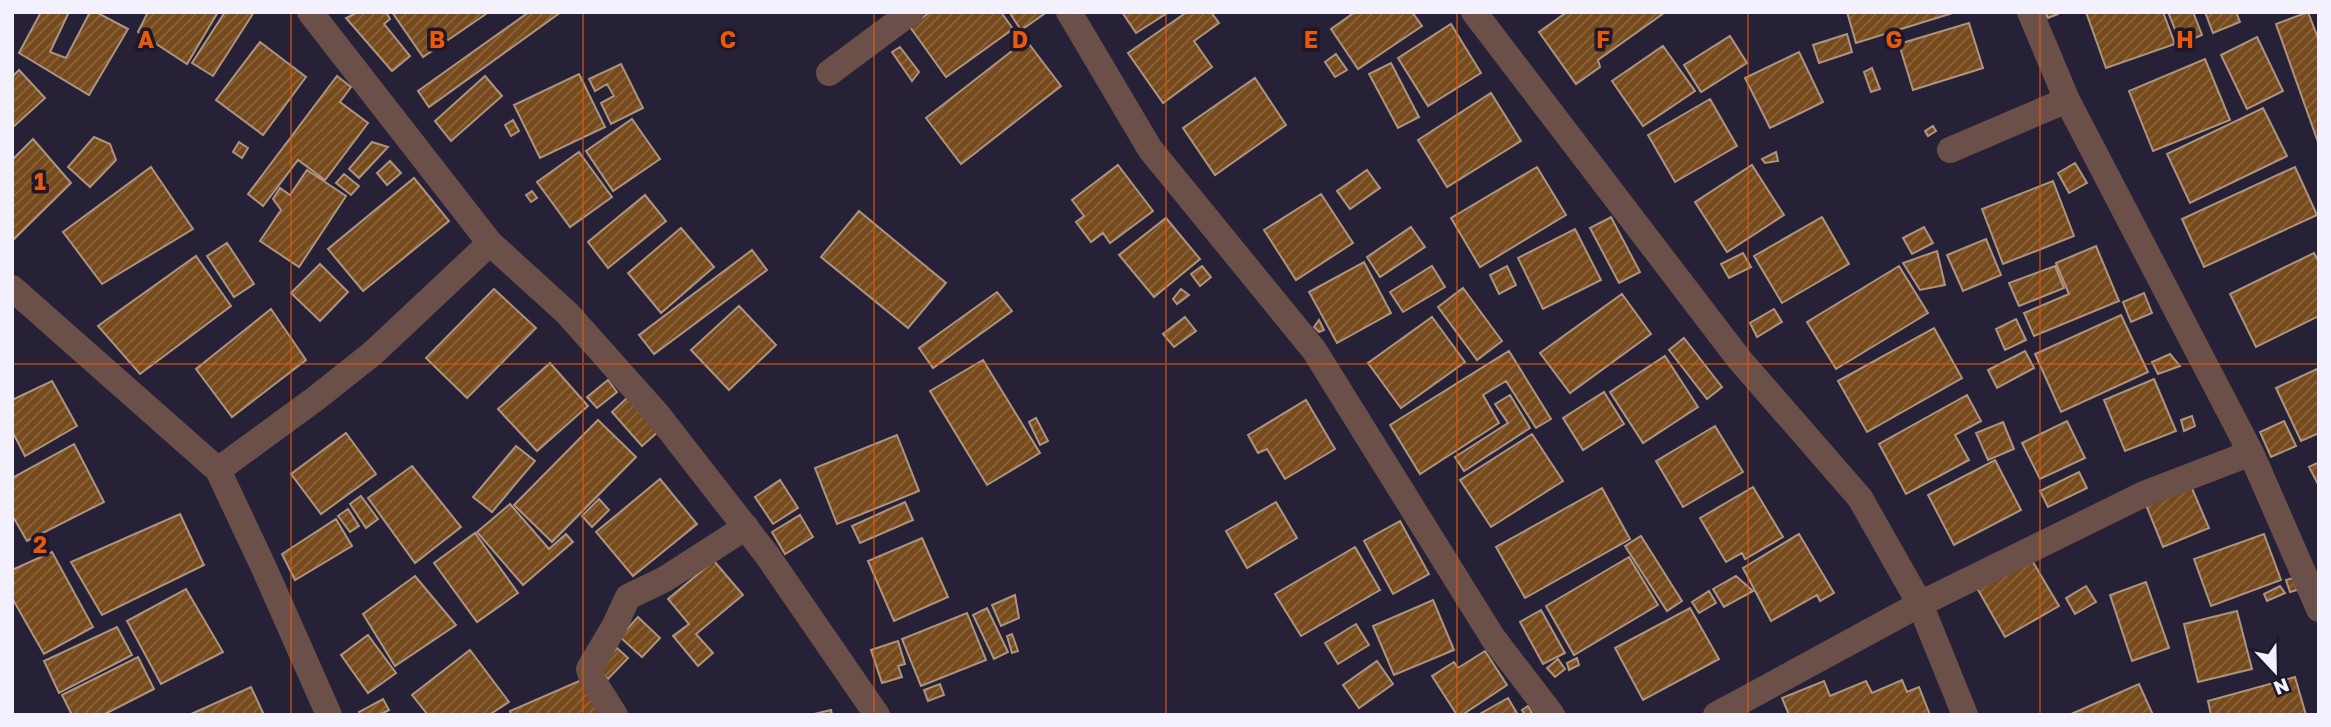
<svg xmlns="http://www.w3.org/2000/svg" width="2331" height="727" font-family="'Golos Text',sans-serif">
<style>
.building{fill:url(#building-hatch);stroke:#ac947f;stroke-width:2}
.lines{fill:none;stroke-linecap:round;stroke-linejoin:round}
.minor{stroke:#6b5049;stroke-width:26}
.grid{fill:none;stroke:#e8590c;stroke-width:2;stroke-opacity:0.55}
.grid-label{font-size:23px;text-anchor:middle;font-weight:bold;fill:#e8590c;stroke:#1e182d;stroke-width:7;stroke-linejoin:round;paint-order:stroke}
</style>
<defs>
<pattern id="building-hatch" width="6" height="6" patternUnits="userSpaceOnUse" patternTransform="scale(1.75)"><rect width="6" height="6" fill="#764a1c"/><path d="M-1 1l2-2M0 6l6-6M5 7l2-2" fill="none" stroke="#8a653e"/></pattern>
</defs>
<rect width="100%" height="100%" fill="#272137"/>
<!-- building -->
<path class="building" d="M41,12H69L50,52L66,58L90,12H96L128,29L89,95L19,53Z
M148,12H218L187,64L138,32Z
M225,12H254L213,76L192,63Z
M358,12H386L390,19L384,24L410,56L392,71L346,18Z
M392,12H485L486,14L423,57Z
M529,12H561L429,107L418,91Z
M930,12H1001L1013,29L946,77L910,27Z
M1014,12H1042L1044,14L1021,30L1011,15Z
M1122,12H1169L1136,33Z
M1187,12H1211L1219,23L1194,41L1212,67L1163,103L1128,53Z
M1355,12H1412L1422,26L1358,69L1331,29Z
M1567,12H1664V13L1598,60L1600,67L1576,84L1539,32Z
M1847,12H1956L1856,43Z
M2045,12H2058V14L2048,18Z
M2086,12H2163L2175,44L2106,68Z
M2168,12H2193L2202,35L2181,44Z
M2205,12H2236L2240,22L2213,33Z
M2308,12L2319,41V145L2276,24Z
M1969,23L1983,68L1913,90L1899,44Z
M1451,24L1481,73L1428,106L1398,58Z
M1847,34L1852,52L1819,63L1813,45Z
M1730,36L1747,63L1701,92L1684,65Z
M2257,37L2283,91L2247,109L2221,55Z
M1026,40L1061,86L961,164L926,118Z
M260,42L306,77L263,135L216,100Z
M1663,46L1695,91L1643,126L1612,81Z
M900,47L919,72L912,81L892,52Z
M1799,52L1823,102L1770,128L1745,78Z
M1336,54L1347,70L1335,77L1325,62Z
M2205,59L2230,120L2153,151L2129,91Z
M1391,63L1419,117L1398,128L1369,74Z
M621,64L643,108L611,124L601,103L614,96L607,84L595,91L589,79Z
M1872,68L1880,89L1871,92L1864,72Z
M19,70L45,98L12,128V77Z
M579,74L605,127L540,158L514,105Z
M337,76L351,87L340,102L368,123L325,180L298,160L263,206L248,194Z
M485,76L502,96L451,141L435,121Z
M1255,78L1286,125L1215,175L1183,128Z
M1491,93L1521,141L1447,187L1418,140Z
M1710,99L1737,146L1675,182L1648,135Z
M2263,108L2287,156L2190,203L2167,154Z
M632,119L660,159L613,191L586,151Z
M513,120L519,131L511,136L505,125Z
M1933,126L1936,131L1928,136L1925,131Z
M94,137L110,144L116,160L90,187L68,167Z
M33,139L71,183L12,241V160Z
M239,142L248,148L242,158L233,152Z
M372,142L388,147L359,178L349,169Z
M579,152L612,197L570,227L537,182Z
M1776,152L1778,161L1765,163L1762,159Z
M390,161L401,173L387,185L377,173Z
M2075,163L2087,183L2069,193L2058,173Z
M1118,165L1153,211L1110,243L1103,233L1091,242L1076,222L1084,216L1072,200Z
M1752,165L1784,215L1727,252L1695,202Z
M151,167L193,229L102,284L63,232Z
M1537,167L1566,215L1480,267L1451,218Z
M2295,167L2317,215L2204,267L2182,219Z
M307,170L346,196L299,267L260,241L281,210L273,199L280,188L290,195Z
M1367,170L1380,188L1350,209L1337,191Z
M344,174L359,186L351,195L336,183Z
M414,178L449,221L363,291L328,249Z
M2053,181L2074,236L2003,264L1982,209Z
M532,191L537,198L531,202L526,195Z
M1321,194L1353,243L1296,280L1264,230Z
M645,195L666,221L608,268L588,242Z
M859,211L946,283L908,328L821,257Z
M1611,217L1640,272L1619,283L1590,228Z
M1822,217L1849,264L1782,303L1754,256Z
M1166,218L1200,259L1154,297L1119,255Z
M1411,227L1425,247L1380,277L1367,257Z
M1924,227L1933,243L1912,254L1903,238Z
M681,228L714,267L661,313L628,273Z
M1575,229L1601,280L1543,309L1518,258Z
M1986,239L2001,275L1963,291L1947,255Z
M227,243L254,284L234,297L207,256Z
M2096,246L2119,301L2034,336L2024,313L2069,294L2056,263Z
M752,250L767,270L654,354L639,335Z
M1937,251L1945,285L1920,290L1903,263Z
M1743,253L1751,267L1729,278L1721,264Z
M2314,253L2319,262V316L2256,347L2230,294Z
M196,256L231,306L140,374L98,326Z
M1364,262L1391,313L1337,343L1309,292Z
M320,264L348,292L320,321L291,293Z
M1202,266L1211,277L1200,286L1191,274Z
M1432,266L1445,287L1403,312L1390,292Z
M1507,266L1516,285L1499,294L1490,275Z
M1899,266L1928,313L1836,369L1807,322Z
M2055,266L2064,288L2019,306L2009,283Z
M1463,288L1502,341L1477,360L1438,307Z
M494,289L536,328L467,398L426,358Z
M1181,289L1189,295L1177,304L1173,299Z
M997,292L1012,311L933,368L919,348Z
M2144,293L2152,313L2131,322L2123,302Z
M1622,294L1651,334L1570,393L1540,353Z
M739,306L776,345L729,390L691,350Z
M271,309L306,360L232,417L196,369Z
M1774,309L1782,322L1757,337L1750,323Z
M2121,315L2148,372L2061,412L2035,354Z
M1185,317L1196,331L1174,347L1163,334Z
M1432,317L1465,362L1401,408L1368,363Z
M2016,319L2026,340L2005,350L1996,329Z
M1319,320L1324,330L1319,332L1314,327Z
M1934,328L1962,378L1867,432L1838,381Z
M1684,338L1722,387L1707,399L1669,350Z
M1509,351L1551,419L1536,428L1506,381L1483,395L1499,423L1420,474L1390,425Z
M2025,351L2034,368L1997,388L1988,370Z
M2170,354L2180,366L2158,374L2152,362Z
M1665,356L1698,407L1643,443L1610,392Z
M983,360L1040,453L987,485L930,391Z
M550,363L588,406L537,451L498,409Z
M2319,368V433L2301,441L2276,388Z
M2154,379L2176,431L2125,451L2104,400Z
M608,380L617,392L597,408L587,397Z
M52,381L77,426L25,456L12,431V400Z
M1604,392L1624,424L1583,450L1563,418Z
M1510,395L1530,428L1464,471L1455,457L1508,423L1495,404Z
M1967,395L1981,421L1955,435L1969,460L1906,494L1879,444Z
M628,397L659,431L642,446L612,412Z
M1306,400L1335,449L1285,479L1267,449L1258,453L1248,435Z
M2192,416L2195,426L2184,431L2181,420Z
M1036,418L1048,441L1040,445L1029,422Z
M598,420L636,457L552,542L514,505Z
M2067,421L2085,458L2040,479L2022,443Z
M2284,421L2296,446L2271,457L2260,432Z
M2003,422L2014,449L1988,460L1976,433Z
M1715,426L1743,472L1683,507L1656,461Z
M346,433L376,474L321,514L291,474Z
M1532,434L1563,481L1491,527L1460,480Z
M897,435L919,491L837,524L815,468Z
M74,444L104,502L27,541L12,515V478Z
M516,446L535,461L492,512L473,497Z
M1995,460L2021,510L1954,545L1928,495Z
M2319,462V486L2309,467Z
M412,466L461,527L415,563L368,498Z
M2079,472L2087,488L2048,507L2040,491Z
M660,479L697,524L633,576L596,532Z
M780,480L798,508L773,524L755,497Z
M2191,486L2209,528L2163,547L2146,505Z
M1753,487L1783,537L1745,559L1742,553L1726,562L1700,518Z
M1602,488L1630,539L1525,598L1496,547Z
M361,496L378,519L366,528L350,504Z
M599,499L609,510L592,527L582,516Z
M905,502L913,520L860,543L852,526Z
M1276,502L1297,538L1247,568L1226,531Z
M510,504L549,549L566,534L573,542L523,585L477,532Z
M348,509L359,526L350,532L338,516Z
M180,514L204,565L102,615L71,562Z
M800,515L813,537L785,554L772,532Z
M336,519L352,546L295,580L282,554Z
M1400,521L1429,574L1393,594L1364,541Z
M475,533L518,593L477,622L434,563Z
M1799,534L1834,593L1820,601L1817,595L1771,621L1743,568Z
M2264,534L2281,580L2211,606L2194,559Z
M1641,536L1682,601L1667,611L1625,546Z
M922,538L948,597L894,621L868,561Z
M1355,547L1380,590L1301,636L1275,594Z
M52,552L93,627L44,654L12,598V570Z
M1629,557L1658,605L1574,655L1546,606Z
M2030,557L2059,606L2005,637L1977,588Z
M714,561L743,595L696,634L713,653L698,666L673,636L689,624L668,599Z
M415,576L456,625L395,666L363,614Z
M1736,576L1753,591L1724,607L1713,589Z
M2293,578L2297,590L2290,592L2286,580Z
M2146,582L2169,648L2132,661L2110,595Z
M2086,586L2096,602L2075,614L2066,598Z
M2280,586L2285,593L2267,601L2264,594Z
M186,589L223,652L161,684L127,621Z
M1709,591L1716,603L1699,613L1692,602Z
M1015,595L1019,618L1001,626L992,605Z
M1433,600L1454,650L1394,675L1373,626Z
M987,608L1008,652L994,659L973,615Z
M1690,608L1719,659L1643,700L1615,648Z
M1541,610L1565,653L1543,664L1520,622Z
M2237,611L2252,669L2198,682L2184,624Z
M967,613L986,660L921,686L902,639Z
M638,617L660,638L642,657L620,637Z
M1356,624L1369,645L1338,664L1325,643Z
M117,627L132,655L59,693L44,661Z
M1012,634L1018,651L1012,653L1007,636Z
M368,635L396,673L368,693L341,655Z
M898,641L905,664L898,666L902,677L882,683L871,650Z
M617,648L628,658L608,679L597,670Z
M470,650L509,702L489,715H428L412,695Z
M1485,651L1507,685L1462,715H1457L1432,676L1454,662L1458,668Z
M138,657L154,689L103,715H72L62,695Z
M1577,658L1579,665L1569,670L1567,663Z
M1558,659L1565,669L1555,677L1547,668Z
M1377,661L1393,684L1359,708L1343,685Z
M2295,677L2306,715H2211L2208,701Z
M586,678L602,715H511L510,711Z
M1902,680L1907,692L1919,687L1930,715H1789L1782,698L1824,681L1830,696L1866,681L1872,693Z
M940,684L944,695L928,701L924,690Z
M2139,684L2153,715H2069Z
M251,687L264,715H189Z
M1508,698L1518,715H1478Z
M383,699L389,710L379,715H361L359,712Z
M1528,706L1532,713L1525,715L1522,710Z
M831,710L832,715H810Z"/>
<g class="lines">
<!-- minor -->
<path class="minor" d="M310,12L490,243L567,313L658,415L767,555L877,715
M1069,12L1150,149L1314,350L1493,638L1552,715
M1474,12L1739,359L1860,498L1920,604L1965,715
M2030,12L2067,100L2251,453L2319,609
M829,73L911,12
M1950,150L2067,100
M12,288L218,470L264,568L329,715
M218,470L315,399L373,353L490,243
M615,715L592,679L589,669L614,627L628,597L665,579L746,527
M1716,715L1920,604L2144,494L2251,453"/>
</g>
<!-- grid -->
<path class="grid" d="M291,12V715M583,12V715M874,12V715M1166,12V715M1457,12V715M1748,12V715M2040,12V715M12,364H2319"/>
<g class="grid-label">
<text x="146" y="48">A</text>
<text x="437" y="48">B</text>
<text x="728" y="48">C</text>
<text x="1020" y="48">D</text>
<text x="1311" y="48">E</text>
<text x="1603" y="48">F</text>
<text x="1894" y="48">G</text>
<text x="2185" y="48">H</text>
<text x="40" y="190">1</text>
<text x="40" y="553">2</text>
</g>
<!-- border -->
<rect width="2331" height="727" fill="none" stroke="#f4f1fe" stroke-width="28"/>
<!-- north arrow -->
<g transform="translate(2275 671) rotate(158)" stroke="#1e182d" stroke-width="5" paint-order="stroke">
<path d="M0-5L12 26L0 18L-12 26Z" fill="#f4f1fe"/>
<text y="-10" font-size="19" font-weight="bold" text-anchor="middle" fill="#f4f1fe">N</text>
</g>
</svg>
